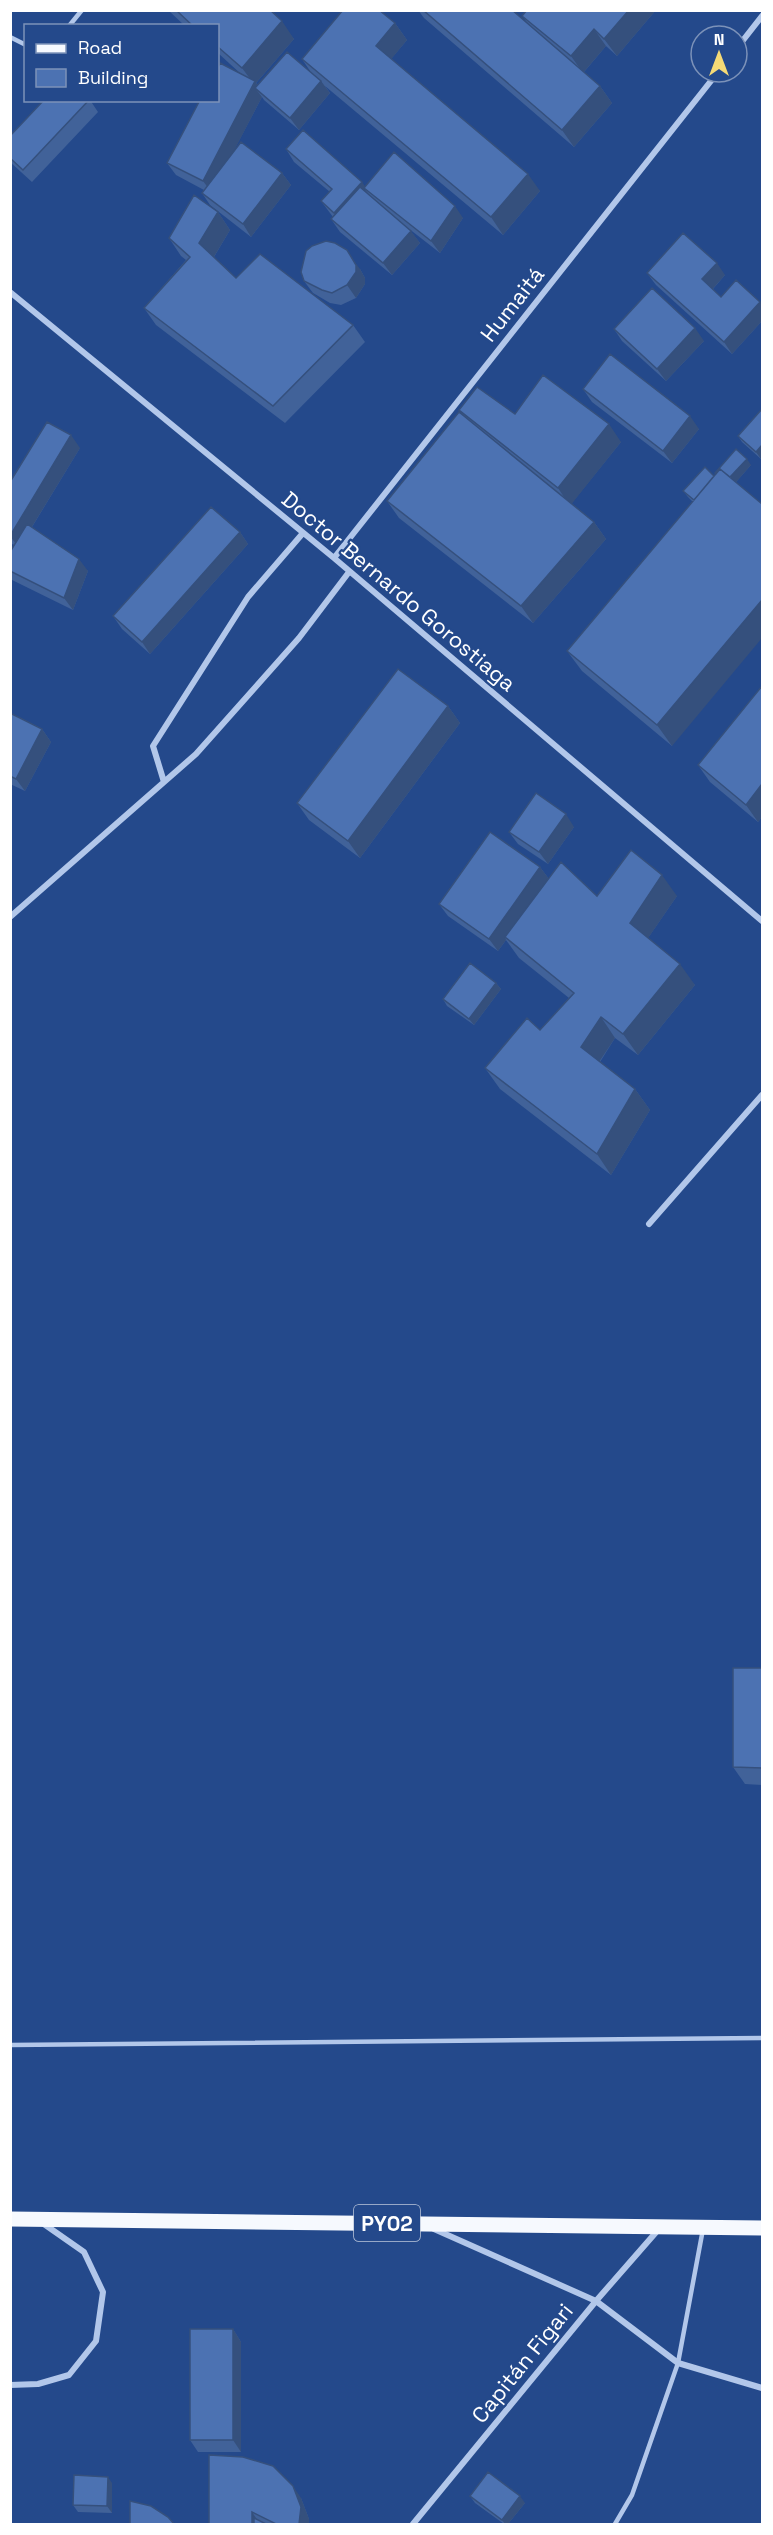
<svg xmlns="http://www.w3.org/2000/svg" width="773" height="2535" font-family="'Space Grotesk',sans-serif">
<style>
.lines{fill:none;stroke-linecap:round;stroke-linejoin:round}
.service{stroke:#b2c7ea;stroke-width:4.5}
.minor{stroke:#b2c7ea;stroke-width:6}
.primary{stroke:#f6f9fe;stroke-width:15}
.wall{fill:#416299}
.shaded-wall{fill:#35507d}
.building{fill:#4c72b2;stroke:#35507d;stroke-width:1.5}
.labels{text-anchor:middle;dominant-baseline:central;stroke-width:4.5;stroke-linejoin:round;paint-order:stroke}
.shield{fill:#24498b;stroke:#bdc8dc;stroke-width:1.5}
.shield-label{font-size:21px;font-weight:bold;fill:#fff}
.street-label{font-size:22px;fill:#fff;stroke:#24498b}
</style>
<rect width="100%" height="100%" fill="#24498b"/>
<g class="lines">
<!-- service -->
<path class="service" d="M69,26L82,10
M10,37L26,45
M10,2045L762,2038
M615,2524L632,2495L678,2363L703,2229"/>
<!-- minor -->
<path class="minor" d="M737,48L762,16
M10,292L334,558L762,921
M334,558L718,72
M164,782L153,746L248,597L303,533
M10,917L196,754L299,638L349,572
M649,1224L762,1095
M434,2229L596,2301L678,2363L762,2388
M10,2385L38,2384L69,2375L96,2341L103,2292L84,2252L41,2222
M413,2524L596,2301L658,2230"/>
<!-- primary -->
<path class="primary" d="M10,2219L762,2228"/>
</g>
<!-- wall -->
<path class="wall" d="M168,10H270L294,39L256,83L258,85L310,71L302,59L395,23L407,40L391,59L540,191L503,235L325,86L330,93L299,130L264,100L262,97L233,152L282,173L291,185L251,237L210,205L202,193L204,190L176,175L167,163L242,75L218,53V26H185Z
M418,10H512L529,25L522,16L527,10H656L617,56L606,46L584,72L600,86L612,103L574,147L424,18Z
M44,100H90L98,112L32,182L10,162V136Z
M286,149L365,187L463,218L440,253L408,228L420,243L392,275L340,232L331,219L333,217L321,201L330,192L294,162Z
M218,212L230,230L214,257L236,278L353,325L365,342L285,423L156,325L144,308L186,260L181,256L169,238Z
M360,269L365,278V284L356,298L341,305L330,303L313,293L304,281Z
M647,273L725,275L713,289L721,297L762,305V321L732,354L656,285Z
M614,329L704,341L666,381L622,341Z
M583,389L699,429L672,463L592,402Z
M762,409V457L761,459L742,442L738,436Z
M459,410L515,414L621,442L571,504L594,522L606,539L533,623L399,518L387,501L462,415Z
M80,448L32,527L88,571L73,610L10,579V552L14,545L10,543V482Z
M751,465L736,482L672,746L582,671L567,651L693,502L688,497L683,491L714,476Z
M240,532L248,544L150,654L122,629L113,616Z
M762,686V817L758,822L710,782L698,765Z
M448,706L460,723L360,858L309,820L297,803Z
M10,713L42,729L51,742L25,791L10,784Z
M574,827L548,864L518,844L509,832Z
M540,867L549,879L597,896H677L648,938L695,985L638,1055L615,1038L600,1062L635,1089L650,1110L611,1175L500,1089L485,1068L540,1030L569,998L519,958L506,940L498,951L448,916L439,904Z
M496,983L501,989L474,1025L447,1006L443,999Z
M762,1668V1785L745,1784L733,1767Z
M233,2329L241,2342V2452H198L190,2440Z
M112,2483V2513L78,2512L73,2505Z
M470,2496L525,2503L508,2524H504L475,2503Z
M301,2498L309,2519V2524H209Z"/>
<!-- shaded-wall -->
<path class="shaded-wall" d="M629,10H656L617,56L604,39Z
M282,21L294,39L256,83L264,94L255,88L262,97L212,193L203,181L254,84L242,68Z
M395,23L407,40L388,63L376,46Z
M594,29L606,46L583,73L571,56Z
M321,81L330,93L299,130L290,118Z
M600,86L612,103L574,147L562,130Z
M282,173L291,185L251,237L243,224Z
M528,174L540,191L503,235L491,217Z
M362,182L369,192L364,188L369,195L343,226L334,213Z
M455,206L463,218L440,253L431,241Z
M218,212L230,230L212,260L199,243Z
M411,231L420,243L392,275L383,263Z
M351,257L360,269L365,278V284L356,298L347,285Z
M717,263L725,275L710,292L702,279Z
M760,302L762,305V321L732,354L724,342Z
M695,328L704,341L666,381L657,369Z
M690,416L699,429L672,463L663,451Z
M609,424L621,442L570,506L558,488Z
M71,435L80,448L19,548L10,536Z
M762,445V457L761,459L756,452Z
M747,459L751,465L730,489L725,483Z
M594,522L606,539L533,623L521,606Z
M240,532L248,544L150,654L142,642Z
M79,559L88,571L73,610L64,598Z
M762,600V638L672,746L657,725Z
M448,706L460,723L360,858L348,841Z
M42,729L51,742L25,791L16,779Z
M762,784V817L758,822L746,805Z
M566,814L574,827L548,864L539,852Z
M540,867L549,879L505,937L506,940L498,951L489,939Z
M662,875L677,896L644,944L630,923Z
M680,964L695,985L638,1055L623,1034Z
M496,983L501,989L474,1025L469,1019Z
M601,1017L615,1038L595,1068L581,1047Z
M635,1089L650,1110L611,1175L597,1154Z
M233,2329L241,2342V2452L233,2440Z
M108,2477L112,2483V2513L107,2506Z
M293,2486L301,2498L309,2519V2524H299Z
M520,2496L525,2503L508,2524H505L502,2520Z
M252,2512L260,2524H252Z"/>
<!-- building -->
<path class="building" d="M176,10H270L282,21L242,68L218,47V26H193Z
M343,10H379L395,23L376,46L528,174L491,217L302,59Z
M423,10H512L600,86L562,130Z
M527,10H629L604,39L594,29L571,56L522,16Z
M287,52L321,81L290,118L255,88Z
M220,63L255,81L203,181L167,163L200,100H218V67Z
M44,100H89L23,170L10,158V136Z
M303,130L362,182L334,213L321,201L332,189L286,149Z
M241,142L282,173L243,224L202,193Z
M394,152L455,206L431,241L364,188Z
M360,187L411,231L383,263L331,219Z
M194,195L218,212L199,243L236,278L260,254L353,325L273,406L144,308L190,257L169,238Z
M683,233L717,263L702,279L721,297L736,280L760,302L724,342L647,273Z
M326,241L335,243L347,250L356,265V272L347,285L332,293L322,290L304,281L301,272L306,251L312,246Z
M652,288L695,328L657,369L614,329Z
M610,354L690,416L663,451L583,389Z
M543,375L609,424L558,488L459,410L477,387L515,414Z
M762,409V445L756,452L738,436Z
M459,412L594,522L521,606L387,501Z
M47,422L71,435L10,536V482Z
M736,449L747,459L730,477L720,469L716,474L715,473Z
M705,467L714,476L694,500L683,491Z
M720,469L762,504V600L657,725L567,651Z
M211,507L240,532L142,642L113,616Z
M27,524L79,559L64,598L10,571V552Z
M398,669L448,706L348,841L297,803Z
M762,686V784L746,805L698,765Z
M10,713L42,729L16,779L10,776Z
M536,793L566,814L539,852L509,832Z
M490,832L540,867L489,939L439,904Z
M631,850L662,875L630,923L680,964L623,1034L601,1017L581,1047L635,1089L597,1154L485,1068L527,1018L540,1030L574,993L505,937L561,862L597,896Z
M470,963L496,983L469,1019L443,999Z
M733,1668H762V1768L733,1767Z
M190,2329H233V2440H190Z
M209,2455L243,2457L273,2466L293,2486L301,2507L299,2524H276L252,2512V2524H209Z
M488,2472L520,2496L502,2520L470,2496Z
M74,2475L108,2477L107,2506L73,2505Z
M130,2501L151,2506L168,2517L174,2524H130Z
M254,2518L266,2524H254Z"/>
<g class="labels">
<!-- shield labels -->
<rect class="shield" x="354" y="2205" width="66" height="36" rx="4.5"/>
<g class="shield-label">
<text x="387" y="2223">PY02</text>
</g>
<!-- street labels -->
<g class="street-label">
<text transform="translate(512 304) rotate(-52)">Humaitá</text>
<text transform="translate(399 591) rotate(40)">Doctor Bernardo Gorostiaga</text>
<text transform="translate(522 2363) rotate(-51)">Capitán Figari</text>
</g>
</g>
<!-- border -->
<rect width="773" height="2535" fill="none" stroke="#ffffff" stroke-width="24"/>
<!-- legend -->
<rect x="24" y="24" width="195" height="78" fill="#24498b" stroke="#7c92b9" stroke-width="1.5"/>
<rect x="36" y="44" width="30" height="9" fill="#f6f9fe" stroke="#7c92b9" stroke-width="1.5"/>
<text x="78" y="54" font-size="18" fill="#ffffff">Road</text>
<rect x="36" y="69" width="30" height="18" fill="#4c72b2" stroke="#7c92b9" stroke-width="1.5"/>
<text x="78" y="84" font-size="18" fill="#ffffff">Building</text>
<!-- north arrow -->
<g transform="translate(719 54)"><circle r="28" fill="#24498b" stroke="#7c92b9" stroke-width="1.5"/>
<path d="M0-4.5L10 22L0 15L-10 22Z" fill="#f5da76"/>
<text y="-9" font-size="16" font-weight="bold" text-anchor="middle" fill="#ffffff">N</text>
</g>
</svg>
